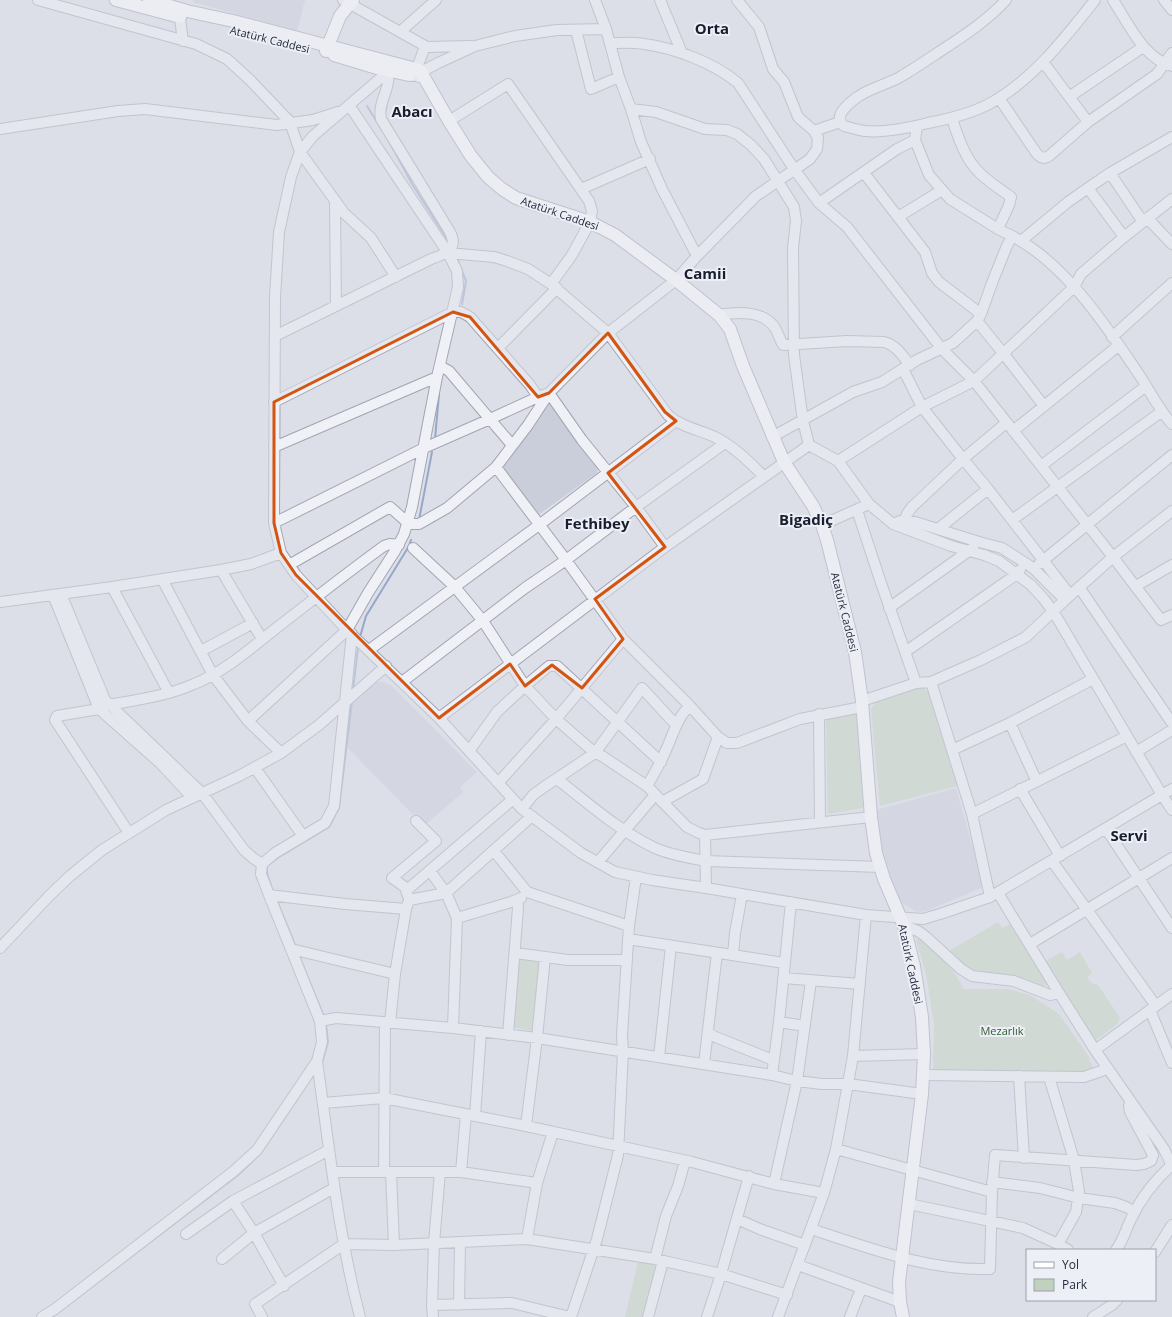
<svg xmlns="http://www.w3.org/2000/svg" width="1172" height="1317" font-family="'Open Sans',sans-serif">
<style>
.built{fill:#caceda}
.green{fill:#c0d2bd}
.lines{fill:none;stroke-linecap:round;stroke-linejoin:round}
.stream{stroke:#95a8ca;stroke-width:2}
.minor-casing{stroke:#a1a5b2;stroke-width:12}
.major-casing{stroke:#9ba2b4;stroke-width:14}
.minor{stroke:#eff1f6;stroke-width:10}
.major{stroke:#fff;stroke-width:12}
.marked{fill:none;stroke:#d45411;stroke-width:3;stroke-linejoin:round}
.labels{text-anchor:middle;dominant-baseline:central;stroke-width:4;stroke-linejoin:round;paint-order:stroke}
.street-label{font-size:11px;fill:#252b3f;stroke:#eceff5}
.park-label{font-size:11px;fill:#345b32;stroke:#eceff5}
.district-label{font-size:15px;font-weight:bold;fill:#181d2f;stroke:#eceff5}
</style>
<rect width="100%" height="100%" fill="#dcdfe8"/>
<!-- built -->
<path class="built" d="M193,0H305L297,31L193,2Z
M552,402L598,466L597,473L538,515L505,471L503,467L547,403Z
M377,682H384L392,686L477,772L460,787L463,792L424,826L347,747L351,702Z
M956,788L984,887L926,911L917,912L900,902L885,874L876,810Z"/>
<!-- green -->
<path class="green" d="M922,687L928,692L957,786L880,806L871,709L876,702Z
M852,712L858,714L863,808L828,814L826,718Z
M998,922L1002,928L1011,924L1050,983L1043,986L1024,978L1007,975L978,971L970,969L949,951Z
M921,938L951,968L964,989H1008L1030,995L1059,1014L1089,1057L1093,1069L1083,1073L933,1071L934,1024L926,974L916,940Z
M1062,952L1067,960L1080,952L1092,973L1087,977L1091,983L1098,985L1120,1018L1117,1024L1096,1040L1092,1039L1046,961Z
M519,956L542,959L533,1031L512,1027Z
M638,1262L659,1266L645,1317H625Z"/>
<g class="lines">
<!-- stream -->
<path class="stream" d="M367,106L377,122
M389,141L412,184L449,242
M457,259L466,281L462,304
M435,439L439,394
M419,520L432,452
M360,637L366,616L409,546L411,540
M353,691L358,647
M273,892L267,873V866L279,857L329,827L339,808L352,701
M277,901L295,945
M299,956L324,1017
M322,1063L328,1042L326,1025
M52,1317L238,1175L261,1153L314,1074"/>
<defs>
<path id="minor" d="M38,0L196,44L227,59L250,80L290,122L300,152L344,213L371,238L396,277
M343,0L427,47
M660,0L682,53
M1006,0C986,22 960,38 936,54C924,62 912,70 900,77C886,85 869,88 856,98C848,104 832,117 844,126C851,128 858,130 865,131C885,133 908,128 928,123C949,119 970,114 989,104C1032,81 1065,38 1095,0
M1113,0C1128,23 1144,59 1172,66
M1164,0L1172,10
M179,11L183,41
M576,30L591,89L619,77
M401,31L436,0
M610,43C621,43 633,42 644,44C675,48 714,63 738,83L794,169L819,203L847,227L942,349L974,381L1113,557L1161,620L1172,615
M1043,62L1088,122
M390,64L383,76L313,136L300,152L291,177L279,232L275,297L274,523L281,553L296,575L347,630L439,718L522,809L581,853L615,872L652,880L706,888L866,915L923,919L940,914L990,897L1172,789
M414,76L424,49L427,47L471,46
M419,77L421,72L438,63L475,46L515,36L557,30L606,29
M1069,97L1143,47
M999,98L1037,154C1041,158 1045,159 1049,156L1088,122L1157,74L1172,53
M349,105L448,253L494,257L507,261L528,269L551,284L608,333L668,415C681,427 700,430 715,437C733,446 750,462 763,476
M631,109L641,142L662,189L697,256
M449,121L508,84L589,201L592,211L590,222L572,255L551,284
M0,129L118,111L145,109L277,125L313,120L338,112
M814,131L840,122
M915,140L929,175L950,199L998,229
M864,173L925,252L932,273L939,282L981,314
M1110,173L1143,222
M1088,188L1124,237
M581,189L650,159
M335,201L336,306
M819,203L897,149L915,140L917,126
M898,217L942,190
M1147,218L1172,244
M1012,236C1066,264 1107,327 1140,376C1151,393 1159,410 1172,424
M1021,241L1068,202L1088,188L1110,173L1172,137
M719,315C738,312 763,310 775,328C778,333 780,340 783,345L847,341L884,342C896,345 902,355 910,365
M977,321L1003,353L1044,406
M275,336L431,259C445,254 459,250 450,232L381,119C377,101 393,87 387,70
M1112,337L1172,283
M498,348L557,288
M440,366L449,371L512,445
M903,369L922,407L963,459L988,489L1070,595
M274,402L453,312H461L470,317L530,385L538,397
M1013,431L1118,346
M772,437L853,392L882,382L917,360L953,343L977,321L981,314L992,283L1006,248L1012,236L998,229L1009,205L1011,197C999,188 985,180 976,169C964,156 957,135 952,118
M809,445L838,461L869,504
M274,447L437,377
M838,461L922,407L974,381L1074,287L1081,274L1124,237L1172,199
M1041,466L1146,386
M496,467L566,560L623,639L690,706L718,737L727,743H737L800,719L862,707
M857,510L880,580L916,683
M905,520L907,514L912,507L963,459L1006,423
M1012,520L1161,412
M274,523L424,448L490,419L538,397L549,393L582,440L636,507L665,547
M893,524L900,521L915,522L979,542L1002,548L1033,568L1065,600
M822,525L869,504L893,524L951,546L984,555L999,561L1031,585L1043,598L1053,611L1162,795L1172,810
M938,529L988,489
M413,548L455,587L483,621L525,686L556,719L595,753L642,688L676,725
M1039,564L1172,455
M289,565L390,507L408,523L412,524H419L447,508L496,467L528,425L549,393L608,333L676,280L697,256L756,196L810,159L817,149L818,138L814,131L798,117L784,82L773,69L759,27L737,0
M221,570L262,639
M162,579L213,675L248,721L281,753
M1136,586L1172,565
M112,587L169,693
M1079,587L1172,723
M61,594L105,700L202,793L244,850L253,858L262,864
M53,595L99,709
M0,602L112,587L221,570L251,564L281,553
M889,608L973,548
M369,650L539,525L676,421
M201,651L253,623
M905,652L1017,574L1020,570
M402,682L525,588L566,560L636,507L725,443
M931,682L972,814L990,897
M862,701L916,683L931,682L981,660L1026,637L1065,600L1113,557L1172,511
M108,705C137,700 167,696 194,684C226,671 252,647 279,626C314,599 348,572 384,546L390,544L399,545
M690,706C677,717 673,735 666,750C661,762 654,774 647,786L687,827L699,833L705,835L871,817
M819,714L820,822
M439,718L665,547L809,445L803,421L794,355L793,248L796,221L794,207L764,159L751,145L737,134L727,130L705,129L656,112L631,109L619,77L606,29L595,0
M248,721L347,630L368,593L395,551L404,534L412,507L437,377L458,287L457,271L448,253
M1010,723L1036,780
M952,750L1010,723L1093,679
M469,751L497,712L525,686L549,666H557L661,762
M1136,752L1172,730
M255,768L303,836
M557,779C588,803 619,831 655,848C671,855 689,858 706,861L881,867
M498,783L556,719L623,639
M1020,789L1060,856
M662,802L703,779L718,737
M522,809L533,795L544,787L595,753L602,756L647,786
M972,814L1127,736
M1106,829L1172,928
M129,833L55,720L57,716L99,709L160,763L192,797
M705,835L706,888
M494,851L527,892L629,926
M1052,861L1156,1006
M598,862L655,795
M430,871L446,893L457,918L511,902L521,898
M407,890L513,799
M998,893L1059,993
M269,895L345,904L406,909
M408,896L405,887L392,878L436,841L416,821
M904,926L918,931L925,936L961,969L972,976L1014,981L1050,995L1059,993L1095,1050L1164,1149L1172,1166
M628,939L784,963
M1030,944L1172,858
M0,948L51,894L70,876L102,850L166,810L239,776L281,753L319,725L386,666
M291,949L395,974
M515,953L568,960H627
M733,955L735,933L742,894
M783,978L860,984
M1150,1010L1172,1063
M320,1021L336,1018L453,1028L537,1038L772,1075L797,1081L822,1084H848L922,1094
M779,1022L805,1026
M390,1023L395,974L406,909L409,900L446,893L532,816
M453,1028L457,918
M708,1034L773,1060
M508,1035L518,908L517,900
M1095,1050L1172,994
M853,1056L924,1054
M659,1057L671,946
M317,1061C329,1146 338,1233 360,1317
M704,1064L717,953
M772,1075L779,1022L791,902
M924,1075L1084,1077L1107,1069
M1019,1076L1024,1158
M1049,1077L1074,1160L1079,1192L1076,1212L1058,1244
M323,1103L384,1098L526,1126L692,1162L774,1184L824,1193
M475,1116L481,1031
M526,1126L537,1038L545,957
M836,1149L992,1192
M332,1172H461L537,1183
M384,1172L385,1022
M391,1172L394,1245
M461,1172L466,1114
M992,1182L1040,1188L1079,1198L1115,1203L1126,1207L1135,1212
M774,1184L797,1081L811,981
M233,1201L254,1233L284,1286
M909,1204L1023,1228L1058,1244L1068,1250
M737,1219L762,1230L805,1245
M811,1229C870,1248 928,1271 990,1269L992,1192L995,1155L1136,1165L1144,1164L1151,1161L1153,1155L1130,1112L1129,1106L1130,1103
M186,1234L233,1201L329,1150
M527,1239L537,1183L553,1132
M1116,1250C1123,1241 1126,1229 1131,1219C1140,1200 1155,1180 1172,1165
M1155,1252L1172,1225
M222,1259L254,1233L334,1188
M655,1259L666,1216L678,1186L685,1161
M798,1265L900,1302
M432,1305L512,1303L570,1317
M459,1305L460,1243
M42,1317L55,1309L234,1171L257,1150L317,1061L322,1042L320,1021L269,895L261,874L262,864L275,853L325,823L334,806L352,634
M262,1317L255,1304L344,1244L394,1245L527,1239L655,1259L721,1274L787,1295
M433,1317L432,1305L434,1243L440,1172
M571,1317L597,1239L618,1155L623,1051L622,1035L629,926L636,877
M648,1317L663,1261
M707,1317L721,1274L749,1176
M778,1317L824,1193L836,1149L853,1056L866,915
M850,1317L861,1289
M1093,1317L1112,1305L1117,1300"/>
<path id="major" d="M116,0L180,17
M149,0L187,11L233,21L416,69L421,72L449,121L471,156L488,177L502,189L516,198L590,222L615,235L676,280L719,315L730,329L743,366L784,462L813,506L822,525L827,540L855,652L862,701L871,817L876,853L884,879L904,926L914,966L922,1017L924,1054L922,1094L899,1282L900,1302L903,1317
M326,51L340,16L353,0
M334,55L377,68L409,75"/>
</defs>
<!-- minor casing -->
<use href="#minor" class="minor-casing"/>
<!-- major casing -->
<use href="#major" class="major-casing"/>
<!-- minor -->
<use href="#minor" class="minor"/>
<!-- major -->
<use href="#major" class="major"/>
</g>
<!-- marked area -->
<path d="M0 0H1172V1317H0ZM453,312L470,317L538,397L549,393L608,333L665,412L676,421L608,473L665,547L595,599L623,639L582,688L552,665L525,686L510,664L439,718L296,575L281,553L274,523V402Z" fill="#dcdfe8" fill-opacity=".55" fill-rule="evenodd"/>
<path class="marked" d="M453,312L470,317L538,397L549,393L608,333L665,412L676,421L608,473L665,547L595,599L623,639L582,688L552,665L525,686L510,664L439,718L296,575L281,553L274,523V402Z"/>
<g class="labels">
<!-- street labels -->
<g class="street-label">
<text transform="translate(270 39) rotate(14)">Atatürk Caddesi</text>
<text transform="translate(560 213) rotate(19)">Atatürk Caddesi</text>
<text transform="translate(845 612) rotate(76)">Atatürk Caddesi</text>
<text transform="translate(911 964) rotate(78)">Atatürk Caddesi</text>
</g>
<!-- park labels -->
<g class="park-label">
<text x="1002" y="1030">Mezarlık</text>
</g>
<!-- district labels -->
<g class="district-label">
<text x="712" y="28">Orta</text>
<text x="412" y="111">Abacı</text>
<text x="705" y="273">Camii</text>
<text x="806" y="519">Bigadiç</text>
<text x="597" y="523">Fethibey</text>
<text x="1129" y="835">Servi</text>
</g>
</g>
<!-- legend -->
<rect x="1026" y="1249" width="130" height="52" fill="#eceff5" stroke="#9ca1ac"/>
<rect x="1034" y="1262" width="20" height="6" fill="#ffffff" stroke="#9ca1ac"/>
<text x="1062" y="1269" font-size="12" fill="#252b3f">Yol</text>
<rect x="1034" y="1279" width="20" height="12" fill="#c0d2bd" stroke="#9ca1ac"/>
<text x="1062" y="1289" font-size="12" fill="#252b3f">Park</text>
</svg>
